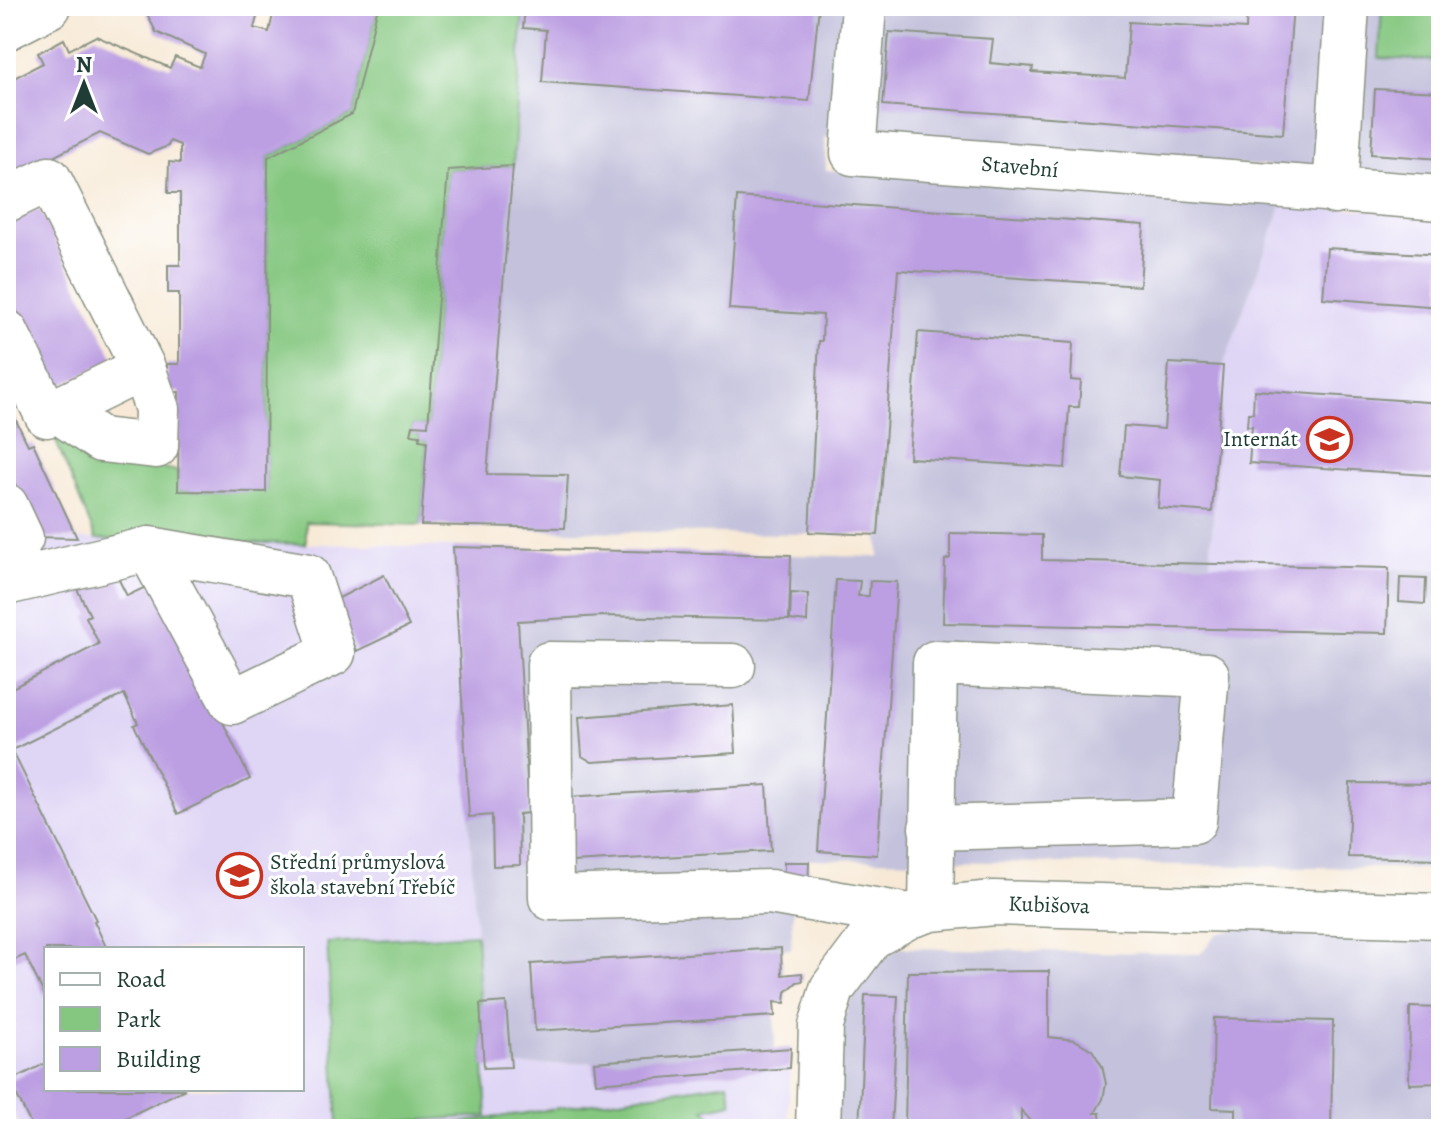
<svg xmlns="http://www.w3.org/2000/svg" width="1447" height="1135" font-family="Alegreya,serif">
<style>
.built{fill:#dfd5f5;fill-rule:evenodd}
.industrial{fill:#c3c1db}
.green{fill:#85c780;stroke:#52825a;stroke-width:2}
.building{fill:#bc9fe2}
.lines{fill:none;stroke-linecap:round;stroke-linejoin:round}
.minor-casing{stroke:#8b9384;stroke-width:47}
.minor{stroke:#fff;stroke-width:44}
.labels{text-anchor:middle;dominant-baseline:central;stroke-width:6;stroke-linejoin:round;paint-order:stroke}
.street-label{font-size:22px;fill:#1f3d34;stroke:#fff}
.poi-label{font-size:22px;fill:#1f3d34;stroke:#fff;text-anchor:end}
</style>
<rect width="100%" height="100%" fill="#fff"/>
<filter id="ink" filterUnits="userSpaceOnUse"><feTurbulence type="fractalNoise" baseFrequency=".0125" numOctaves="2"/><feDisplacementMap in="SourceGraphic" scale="16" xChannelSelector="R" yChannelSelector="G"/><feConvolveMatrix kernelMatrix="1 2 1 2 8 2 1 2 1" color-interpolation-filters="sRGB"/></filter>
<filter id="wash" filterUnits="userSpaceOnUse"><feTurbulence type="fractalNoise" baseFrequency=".006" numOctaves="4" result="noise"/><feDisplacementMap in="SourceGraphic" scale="32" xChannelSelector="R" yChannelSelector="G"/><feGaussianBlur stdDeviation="1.8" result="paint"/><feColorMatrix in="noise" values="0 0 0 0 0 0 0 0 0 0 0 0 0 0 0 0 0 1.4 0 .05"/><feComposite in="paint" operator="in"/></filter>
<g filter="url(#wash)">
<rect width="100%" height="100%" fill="#f7e9d5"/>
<!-- built -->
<path class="built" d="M1282,204L1441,215V570L1210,565L1223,366Z
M6,537L453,547L484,1068L594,1062L596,1082L790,1068L788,1129H22L6,1100ZM46,949H302V1089H46Z"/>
<!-- industrial -->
<path class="industrial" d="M523,6H1441V178L825,137L826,170L1282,204L1223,366L1210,564L1441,570V869L809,859L808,894H794L791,949H781L783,975L802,973L803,981L797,982L786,992L785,1003H774L775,1049L791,1048L790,1068L596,1083L593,1062L484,1068L453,547L879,557L878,535L565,531L421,525L448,170L521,27Z
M1245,927L1441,931V1129H829L834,1039L862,972L900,948L1200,954L1217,934Z"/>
<!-- green -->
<path class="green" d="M378,6H523L513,166L448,170L428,426L413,425L411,433L420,435L419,440L427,441L421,525L306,522V544L96,539L55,439L67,430L103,456L178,471L179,491H266L268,157L352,114Z
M1382,6H1441V61L1379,58Z
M476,934L487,1116L338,1125L327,943Z
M728,1083L732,1103L704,1109L728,1129H699L688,1121L655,1115L560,1129H418Z"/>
<g id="blocks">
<!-- building -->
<path class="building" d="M143,6H260L254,28L269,32L275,6L287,8V6H378L352,114L268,157L266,492L178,491L179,392H167V364H179V293H168V265H180V193H168L169,162L180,163V145L170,141L168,146L148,154L100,133L6,181V82L43,63L38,53L64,39L69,50L96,36L170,68L175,57L200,67L205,54L156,32Z
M525,6H819L809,101L542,82L546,30L523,28Z
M1247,6H1293L1283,134L883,105L889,32L993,39L990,63L1033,67L1032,72L1125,78L1129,22L1246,29Z
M1375,89L1441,92V159L1371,154Z
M513,166L487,474L568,475L565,528L421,525L427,441L419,440L420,435L411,434L413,425L428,426L448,170Z
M737,197L1144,225L1140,286L898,270L878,535L809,532L819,341H822L823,315L729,309Z
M39,208L114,359L56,388L6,290V225Z
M1327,248L1441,255V307L1323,298Z
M918,332L1073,343L1071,380L1081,381L1079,407H1069L1065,468L909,458Z
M1169,363L1223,366L1212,512L1158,508L1160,480L1120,476L1124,426L1164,429Z
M1254,390L1441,403V476L1249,463L1252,426H1247L1248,413H1253Z
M6,400L28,445L33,443L77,538L35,537L24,502L6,465Z
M950,533L1042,535V560L1389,568L1387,633L943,623L945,560L950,558Z
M453,547L791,555L789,620L603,616L518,621L529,813L519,814L520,865L493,866L492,815L469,817Z
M113,568L127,596L156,582L250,779L178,814L134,725L138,723L124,694L12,750L96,920L94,921L107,949H46V998L25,955L10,962L6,953V691L99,644L86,617L90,615L76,587Z
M384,575L409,626L357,651L333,601Z
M1400,578L1426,579L1425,604L1399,602Z
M836,580L860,581L858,596H869L870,581L897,582L877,855L818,851Z
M791,593L808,594L807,622L790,620Z
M733,705L736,753L592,762L582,756L579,717Z
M1350,783L1441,784V859L1348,857Z
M767,785L771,851L572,862L567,797Z
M784,862H809L808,894L783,893Z
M781,948L782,975L802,973L803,981L797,982L786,992L785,1003L774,1002L775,1016L535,1031L531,964Z
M1049,971V1037L1075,1040L1092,1050L1102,1066L1106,1084L1103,1099L1095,1113H1100L1101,1129H1081V1125L1068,1129H1048L1032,1122L1021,1110V1129H905L908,972Z
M865,995L898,996L891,1129H859Z
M506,1002L511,1067L484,1068L480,1004Z
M1410,1007L1441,1008V1083L1409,1084Z
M1214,1018L1333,1021L1331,1129H1236V1109L1212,1108Z
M791,1048L790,1068L596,1083L594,1062Z
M46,1063V1089H185L103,1129H33L10,1081Z"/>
</g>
</g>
<g filter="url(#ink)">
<use href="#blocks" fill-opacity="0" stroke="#8b9384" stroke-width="2"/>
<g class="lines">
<defs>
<path id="minor" d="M864,6L853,153L1441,198
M6,28L49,6
M1335,192L1347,6
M6,200L49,179L143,368L47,415L6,332
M57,410L101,440L156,446L157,409L143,368
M6,506L21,538
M6,583L149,549L308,576L333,653L232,702L149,549
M733,666L549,664L551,898L770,892L909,916
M931,828L1194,821L1207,675L935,663L931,909
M818,1129L821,1026L832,989L871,937L909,916L931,909L994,903L1441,916"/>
</defs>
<!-- minor casing -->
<use href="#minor" class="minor-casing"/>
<!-- minor -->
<use href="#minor" class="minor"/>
</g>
</g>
<!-- icons -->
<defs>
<symbol id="university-ring" viewBox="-11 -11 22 22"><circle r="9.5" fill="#fff" stroke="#c8321e" stroke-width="1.5"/><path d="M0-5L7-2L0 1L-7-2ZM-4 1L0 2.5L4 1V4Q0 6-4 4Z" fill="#c8321e"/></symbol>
</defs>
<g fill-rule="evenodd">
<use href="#university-ring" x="1304" y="414" width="51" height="51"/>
<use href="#university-ring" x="214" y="850" width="51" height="51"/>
</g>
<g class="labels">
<!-- street labels -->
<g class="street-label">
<text transform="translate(1020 167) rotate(5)">Stavební</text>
<text transform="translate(1049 905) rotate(2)">Kubišova</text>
</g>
<!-- poi labels -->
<g class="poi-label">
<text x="1298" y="439">Internát</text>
<text x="270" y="862" text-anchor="start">Střední průmyslová<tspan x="270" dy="25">škola stavební Třebíč</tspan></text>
</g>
</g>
<!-- margin -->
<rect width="1447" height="1135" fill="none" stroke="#fff" stroke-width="32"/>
<!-- legend -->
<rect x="44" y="947" width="260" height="144" fill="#ffffff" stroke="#a5b1ae" stroke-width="2"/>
<rect x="60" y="973" width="40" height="12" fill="#ffffff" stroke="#a5b1ae" stroke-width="2"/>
<text x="116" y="987" font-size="24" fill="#1f3d34">Road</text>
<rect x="60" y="1007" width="40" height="24" fill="#85c780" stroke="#a5b1ae" stroke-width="2"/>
<text x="116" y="1027" font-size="24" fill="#1f3d34">Park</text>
<rect x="60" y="1047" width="40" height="24" fill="#bc9fe2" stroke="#a5b1ae" stroke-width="2"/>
<text x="116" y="1067" font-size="24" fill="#1f3d34">Building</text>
<!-- north arrow -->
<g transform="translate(84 84)" stroke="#ffffff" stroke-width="6" paint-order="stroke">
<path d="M0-6L14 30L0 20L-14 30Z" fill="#1f3d34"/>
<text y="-12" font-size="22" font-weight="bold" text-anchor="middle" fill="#1f3d34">N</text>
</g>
</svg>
